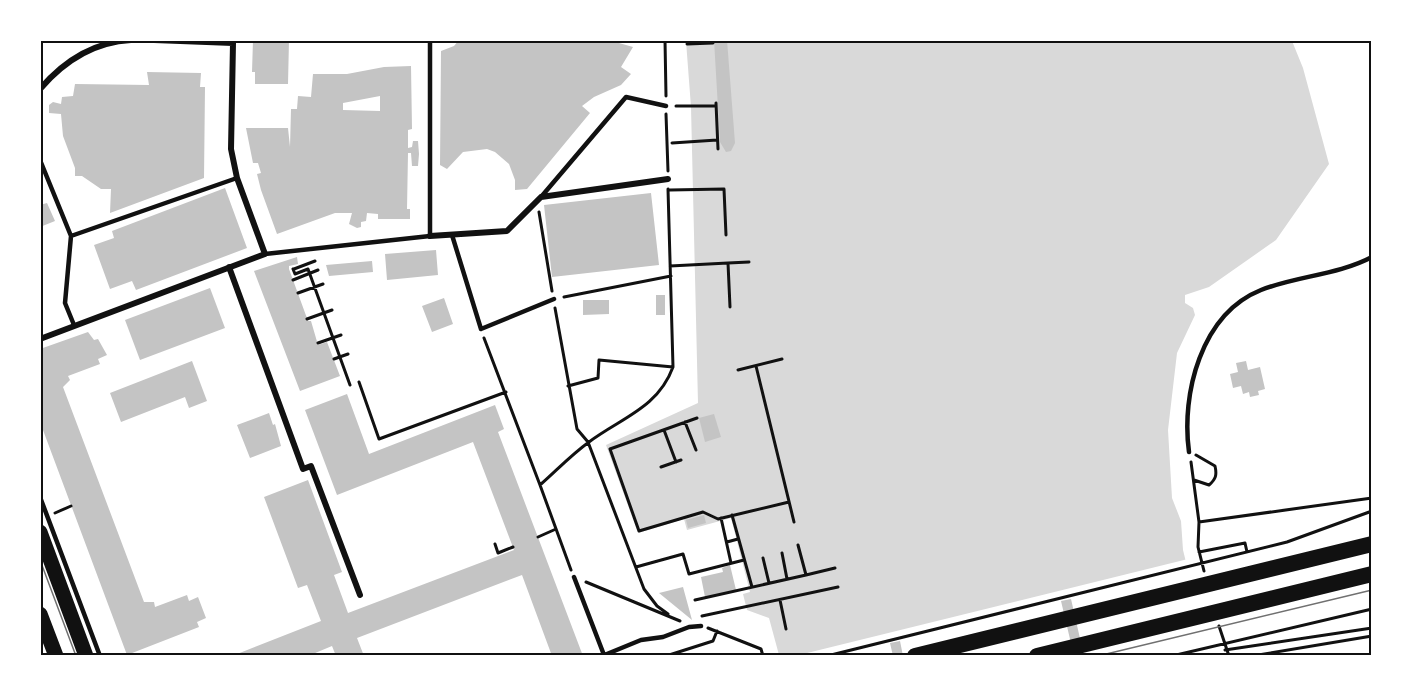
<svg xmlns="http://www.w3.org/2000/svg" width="1412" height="696" font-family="'Space Grotesk',sans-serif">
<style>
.water{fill:#d9d9d9}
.pier{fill:#fff}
.building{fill:#c4c4c4;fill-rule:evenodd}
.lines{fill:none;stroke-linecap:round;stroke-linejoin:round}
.path{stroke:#111;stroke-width:3}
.service{stroke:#111;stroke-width:4.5}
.minor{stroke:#111;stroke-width:6}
.primary{stroke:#111;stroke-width:15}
.trunk{stroke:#111;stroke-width:16}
.tram{stroke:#707070;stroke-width:1.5}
.neatline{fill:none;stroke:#111;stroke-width:2}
</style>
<rect width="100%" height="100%" fill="#fff"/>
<!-- water -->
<path class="water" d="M686,41H1292L1303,68L1329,164L1276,240L1209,287L1185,295V303L1193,308L1195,315L1177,353L1168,430L1172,498L1181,521L1183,550L1209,655H779L769,618L747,610L743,594L750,592L731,518L687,530L684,519L638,533L606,445L698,403L691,107Z"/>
<!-- pier -->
<path class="pier" d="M1188,559L1211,652L1198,656L799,655Z"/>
<!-- building -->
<path class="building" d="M253,40H289L288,84H255V72H252Z
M459,40H619V43L633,47L621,67L631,74L621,85L594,97L582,106L590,113L527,189L515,190V180L509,164L495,152L487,149L463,152L447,169L440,165L441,51L454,46Z
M714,40H727L735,143L731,151L726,152L720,142Z
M411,66L412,129L408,130V148L412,147L413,141H418L419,154L418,166H412L411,153H408L407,209H410V219H378V214L367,213L366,221L361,222V227L357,228L349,224L352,213H335L277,234L261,190L257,174L261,173L258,163H253L246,128H288L290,147L291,109H297L298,96L311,97L313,74H347L384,67ZM380,96V111L343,110V103Z
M147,72L201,73L200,87H205L204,178L110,213L111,189H101L82,176H75V168L63,136L61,114L49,113V105L53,102L61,104L62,97L73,96L75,84L149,85Z
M225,188L247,248L136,290L132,281L110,289L94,245L114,238L112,231Z
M651,193L659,265L552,277L544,205Z
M47,203L55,221L40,227V205Z
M436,250L438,275L387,280L385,254Z
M297,257L298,264L289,266V269L308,321H311L318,345L327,342L340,376L300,391L254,271Z
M372,261L373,272L329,276L326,265Z
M210,288L225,328L140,360L125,320Z
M656,295H665V315H656Z
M444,298L453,324L432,332L422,306Z
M583,300H609V314L583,315Z
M88,332L94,340L98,339L107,355L98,359L100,364L68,376L70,380L63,387L144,602H154L155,607L187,595L189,601L198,597L206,618L197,622L199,627L127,655L40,422V349Z
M192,361L207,401L189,408L185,397L121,422L110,393Z
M1246,361L1248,370L1260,367L1265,389L1258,391L1259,395L1250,397L1249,392L1243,394L1241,386L1233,388L1230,374L1238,372L1236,363Z
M347,394L369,454L495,405L504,429L498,432L583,656H552L522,575L357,638L364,656H336L332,646L308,656H232L321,621L307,585L298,588L264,497L308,480L342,572L334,575L348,613L514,550L473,442L337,495L305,410Z
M269,413L273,425L275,424L281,446L250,458L237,425Z
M714,414L721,437L705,442L699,418Z
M704,515L706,523L688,528L686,520Z
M730,565L736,590L705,597L701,577L723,572L722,568Z
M683,587L692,620L659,593Z
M1071,599L1084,656H1074L1061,601Z
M900,641L903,656H893L890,643Z"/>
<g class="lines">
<!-- path -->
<path class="path" d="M665,40L666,96
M687,44L713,43
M716,103L718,149
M676,106H716
M666,114L668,171
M672,143L717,140
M670,190L724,189L726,235
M539,212L552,291
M728,263L749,262
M670,266L728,263L730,307
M293,269L295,274L308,269L350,385
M294,269L315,261
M293,280L318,270
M298,293L323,284
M564,297L671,276
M555,308L577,429L588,442L644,589L657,606L668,614
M307,319L332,310
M484,338L540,485
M318,343L341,335
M334,359L348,354
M756,366L794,522
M738,370L782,359
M359,382L379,439L506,392
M568,386L598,378L599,360L673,367
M697,418L610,449L639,531L703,512L718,519L789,502
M685,422L696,450
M664,430L676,462
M1191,462L1199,522L1198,547L1204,571
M661,467L681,460
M1194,480L1209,485C1216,479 1217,475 1215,466L1196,455
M55,513L71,506
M732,515L752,587
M721,518L731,563
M1199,522L1372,498
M538,537L556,529
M727,542L738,539
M495,544L498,553L513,547
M1199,552L1245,543L1247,552
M782,553L787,579
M763,558L769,583
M636,567L683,554L689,574L744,560
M571,570L540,485C556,471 571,455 589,442C621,418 658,408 673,367L668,189
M806,575L835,568
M586,582L680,621
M695,600L806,575L798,545
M780,600L786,629
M702,616L838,587
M1219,626L1229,656
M708,628L761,649L763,656
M1225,650L1372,628
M666,656L713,641L717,631
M827,656L1287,542L1372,511
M1172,656L1372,609
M1252,656L1372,636"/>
<!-- service -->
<path class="service" d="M40,160L71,236L65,303L74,325
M541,197L626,97L666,106
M452,235L481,329L554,299
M71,236L237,178
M265,254L430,236V40
M1189,452C1181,394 1201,314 1261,290C1296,276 1338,275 1372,257
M40,497L100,656
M574,577L604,655
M602,656L641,640L663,637L689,627L701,626"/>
<!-- minor -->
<path class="minor" d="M40,89C64,61 93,42 131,40
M430,236L507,231L541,197L668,179
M229,267L303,469L311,466L360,595
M40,339L265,254L237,178L231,149L233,43L154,40"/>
<!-- primary -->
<path class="primary" d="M40,532L86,656
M40,614L56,656"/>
<!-- trunk -->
<path class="trunk" d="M915,656L1372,544
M1037,656L1372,574"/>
<!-- tram -->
<path class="tram" d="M40,560L76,656
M1098,656L1372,590"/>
</g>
<!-- border -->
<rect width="1412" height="696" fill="none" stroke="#ffffff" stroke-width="84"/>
<rect x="42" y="42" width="1328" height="612" class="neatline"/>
</svg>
